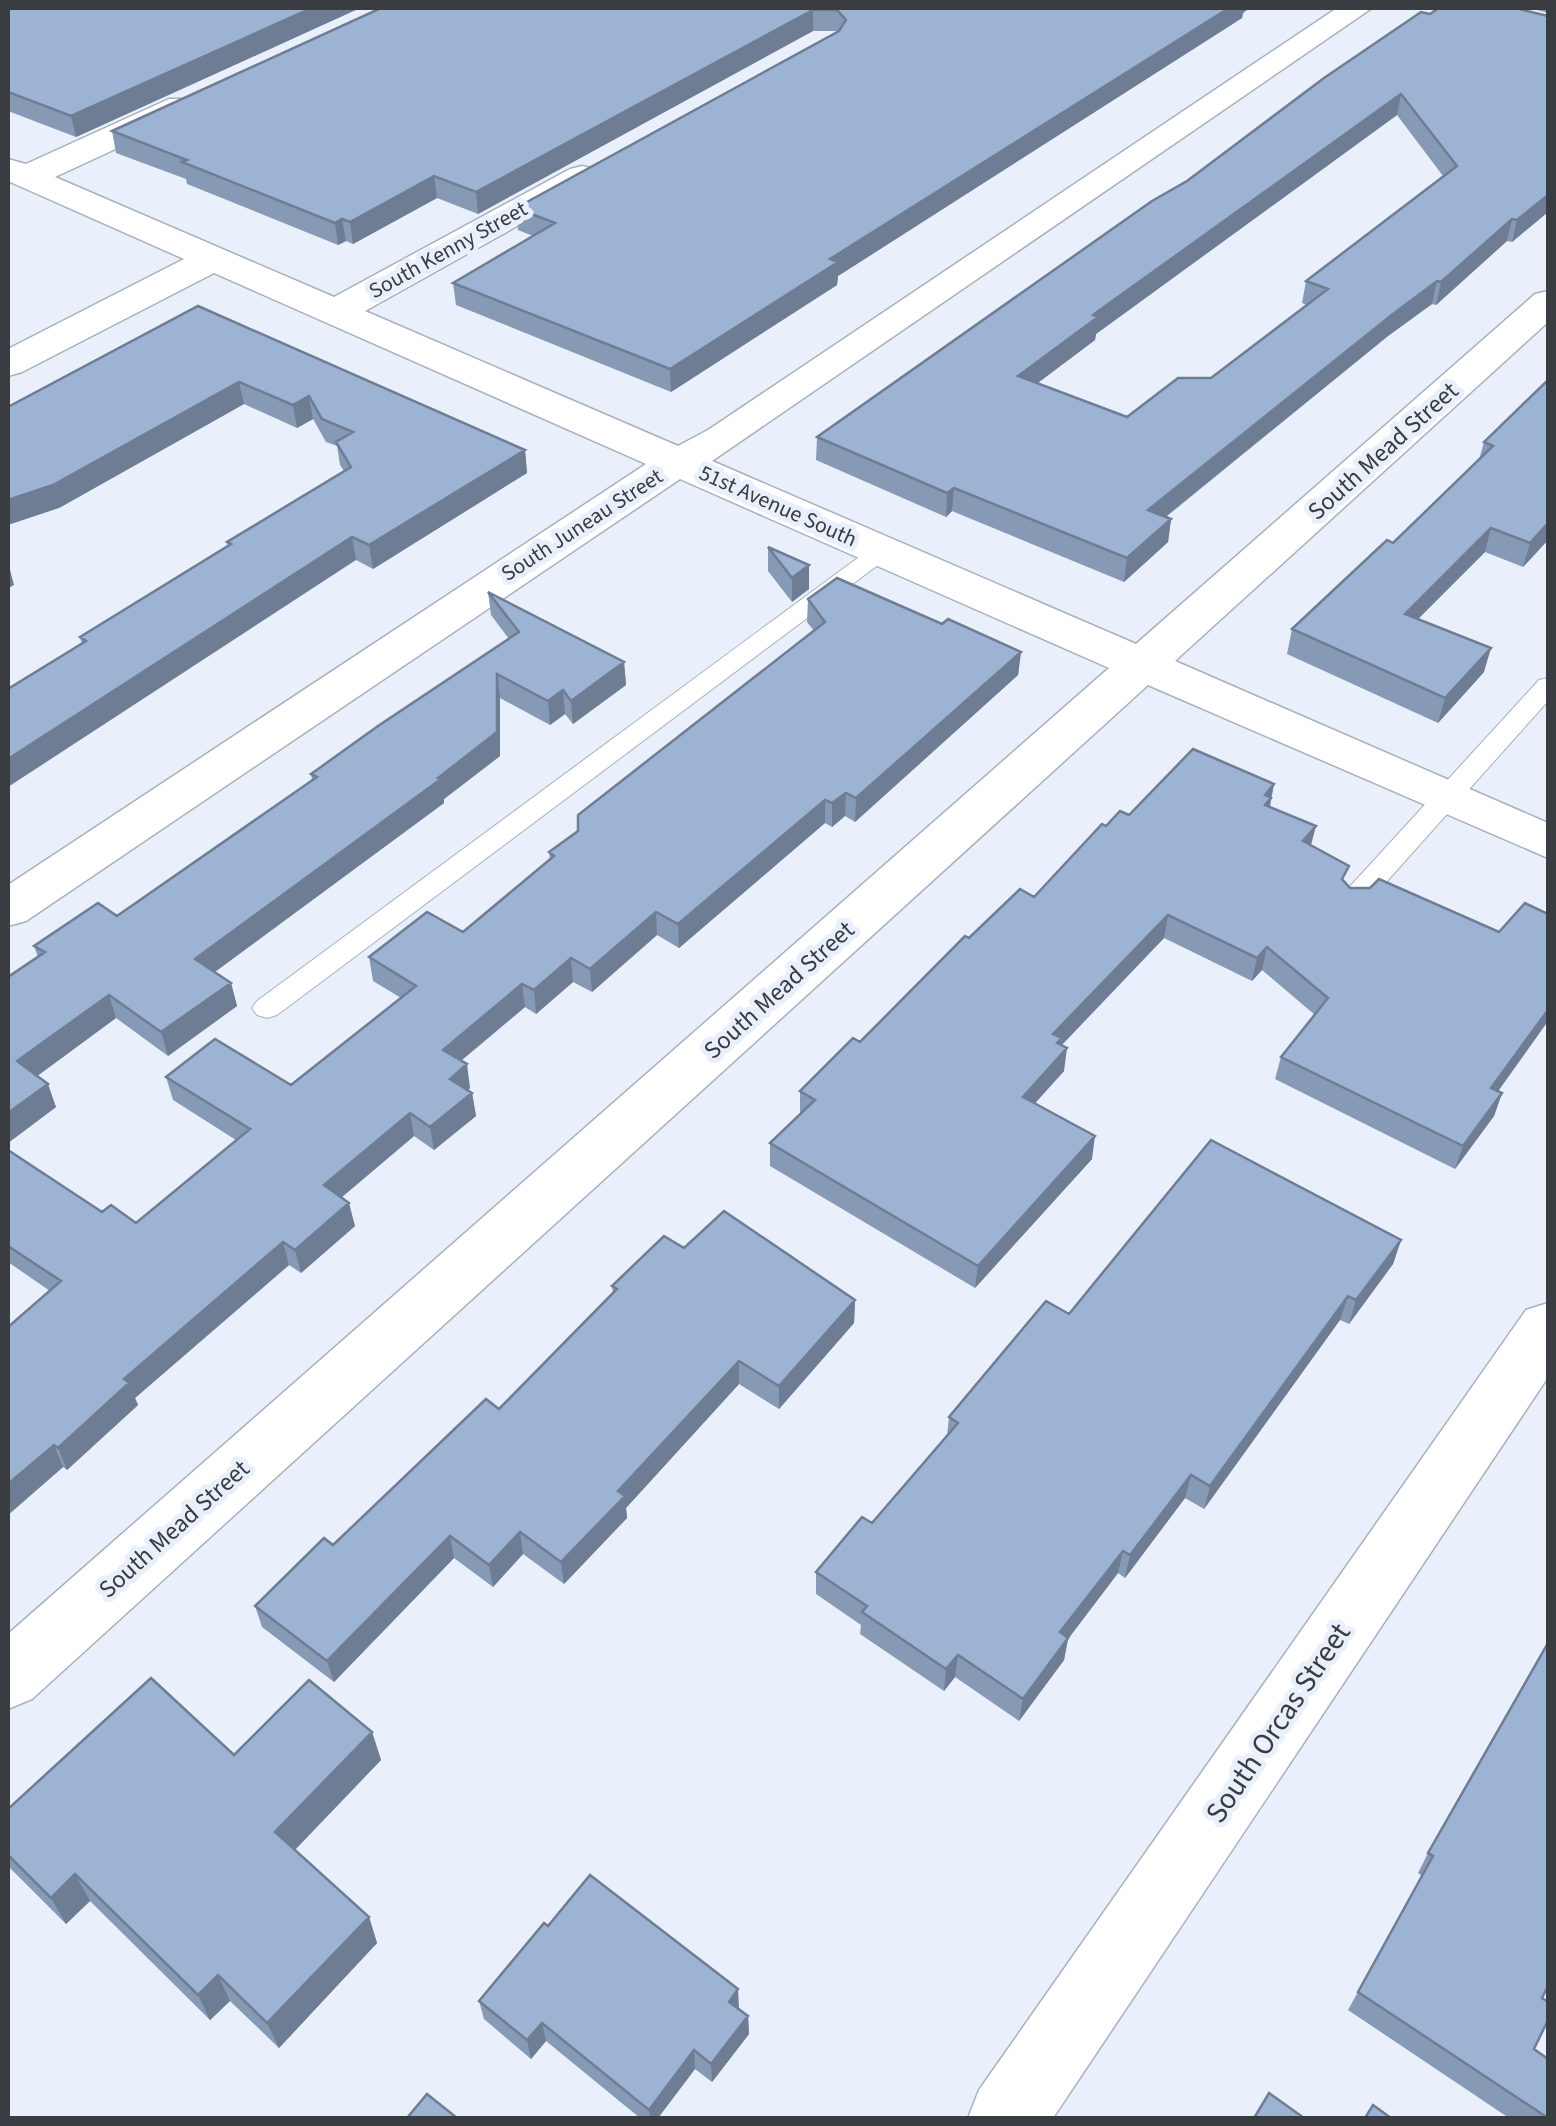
<svg xmlns="http://www.w3.org/2000/svg" width="1556" height="2126" font-family="'Source Sans 3',sans-serif">
<style>
.lines{fill:none;stroke-linecap:round;stroke-linejoin:round}
.service-casing{stroke:#a9b0bb;stroke-width:2}
.minor-casing{stroke:#a9b0bb;stroke-width:3}
.tertiary-casing{stroke:#a9b0bb;stroke-width:3}
.service{fill:#fff;fill-rule:evenodd}
.minor{fill:#fff;fill-rule:evenodd}
.tertiary{fill:#fff;fill-rule:evenodd}
.wall{fill:#879ab5;fill-rule:evenodd}
.shaded-wall{fill:#6e7d94}
.building{fill:#9db3d3;stroke:#6e7d94;stroke-width:2.5;fill-rule:evenodd}
.labels{text-anchor:middle;dominant-baseline:central;stroke-width:10;stroke-linejoin:round;paint-order:stroke}
.far-street-label{font-size:22px;fill:#393c40;stroke:#e9f0fc}
.street-label{font-size:25px;fill:#393c40;stroke:#e9f0fc}
.near-street-label{font-size:30px;fill:#393c40;stroke:#e9f0fc}
</style>
<rect width="100%" height="100%" fill="#e9f0fc"/>
<g class="lines">
<defs>
<path id="service" d="M882,544L890,546L894,551L890,556L277,1015L267,1018L257,1015L252,1008L257,1001L874,546Z
M1548,678V701L1364,907H1344L1340,900L1344,893L1539,680Z"/>
<path id="minor" d="M1337,8H1372L712,461L1136,644L1535,294L1548,291V322L1175,661L1548,823V858L1148,685L32,1699L8,1709V1634L1109,668L680,479L26,921L8,926V885L646,464L214,273L22,372L8,376V349L184,259L8,181V159L26,164L169,99H193L198,106L193,113L55,177L334,297L570,169L582,166L594,169L599,176L594,183L365,311L678,446L708,430Z"/>
<path id="tertiary" d="M1548,1303V1377L1053,2118H968L979,2090L1526,1310Z"/>
</defs>
<!-- service casing -->
<use href="#service" class="service-casing"/>
<!-- minor casing -->
<use href="#minor" class="minor-casing"/>
<!-- tertiary casing -->
<use href="#tertiary" class="tertiary-casing"/>
<!-- service -->
<use href="#service" class="service"/>
<!-- minor -->
<use href="#minor" class="minor"/>
<!-- tertiary -->
<use href="#tertiary" class="tertiary"/>
</g>
<!-- wall -->
<path class="wall" d="M8,8H360L76,137L8,111Z
M381,8L1243,13L1242,18L838,276L837,285L671,392L456,305L453,283L533,236L518,230L516,208L838,31H813L478,214L437,198L353,244L346,241L338,245L187,184L186,179L116,153L112,131Z
M1530,8H1548V13Z
M1421,12L1548,212L1512,242L1507,241L1436,305L1432,304L1388,336L1166,517L1171,519L1168,542L1124,582L952,511L946,517L816,460L817,437L1187,181ZM1397,115L1443,176L1306,281L1302,303L1307,305L1211,378L1127,417L1038,383L1095,340L1096,334Z
M198,306L525,450L527,473L373,569L356,560L82,644L80,637L227,546V542L344,471L340,465L337,446L326,442L313,419L297,428L244,404L59,508Z
M1548,380V540L1523,567L1485,552L1418,619L1484,672L1438,723L1287,654L1292,629L1393,543L1479,460L1484,442Z
M768,547L809,589L792,602L768,571Z
M488,592L624,662L626,685L573,724L565,714L550,725L500,698V756L444,799V803L215,972L231,983L237,1006L168,1056L116,1018L37,1076L56,1107L8,1143L38,957L34,946L117,916L312,780L311,774L509,639L491,615Z
M808,599L942,624L1021,652L1018,675L855,822L845,816L832,827L825,823L679,948L657,935L592,992L573,982L536,1014L525,1007L461,1061L470,1088L468,1090L472,1093L476,1116L434,1150L414,1136L342,1197L355,1226L301,1273L289,1265L135,1398L138,1405L67,1470L63,1467L8,1515V1327L50,1291L8,1262V1150L102,1212L136,1223L236,1140L173,1100L166,1077L291,1085L401,998L373,981L369,957L463,932L550,860L549,852L578,831L814,631L807,622Z
M1274,784L1270,807L1311,846L1350,888L1499,932L1548,914V1021L1498,1091L1502,1093L1494,1116L1455,1169L1275,1079L1281,1057L1315,1015L1262,970L1252,981L1164,938L1061,1045L1064,1071L1035,1103L1092,1159L975,1288L770,1166V1143L800,1114V1091L860,1042L969,938L1034,897L1106,826L1129,815Z
M1401,1240L1393,1264L1349,1324L1340,1320L1204,1509L1185,1498L1125,1578L1118,1573L1068,1639L1064,1660L1019,1721L955,1677L944,1691L860,1634L861,1625L816,1594V1572L872,1523L947,1436L949,1417L1069,1314Z
M684,1248L855,1300L854,1323L779,1409L739,1384L626,1508L627,1518L564,1584L523,1554L493,1587L454,1558L334,1682L262,1627L255,1606L333,1545L499,1409L613,1294L612,1286Z
M1548,1643L1542,1998L1534,2049L1548,2118H1509L1348,2010L1422,1876L1418,1873L1428,1853Z
M372,1732L381,1760L295,1850L369,1917L377,1943L279,2048L230,2001L210,2020L90,1901L66,1924L8,1866V1809L234,1755Z
M548,1926L739,2008L748,2016L749,2034L712,2082L695,2069L658,2118H640L546,2041L531,2059L484,2019L479,2001Z"/>
<!-- shaded-wall -->
<path class="shaded-wall" d="M312,8H360L76,137L71,116Z
M1229,8H1250L1243,13L1242,18L838,276L837,285L671,392L670,369L830,259Z
M813,10V31L478,214L476,192Z
M1401,94L1397,115L1096,334L1095,340L1016,399L1018,376L1093,315Z
M434,176L437,198L353,244L350,222Z
M1548,195V212L1512,242L1517,220Z
M342,219L346,241L338,245L335,223Z
M1512,219L1507,241L1436,305L1441,282Z
M1437,281L1432,304L1388,336L1145,533L1148,510L1393,314Z
M239,382L244,404L59,508L8,525V500Z
M309,396L313,419L297,428L293,405Z
M525,450L527,473L373,569L369,545Z
M954,488L952,511L946,517L947,493Z
M1171,519L1168,542L1124,582L1127,558Z
M1548,523V540L1523,567L1530,543Z
M1491,528L1485,552L1399,638L1405,614Z
M352,537L356,560L8,787V759Z
M8,562L14,585L8,588Z
M809,565V589L792,602V578Z
M1491,648L1484,672L1438,723L1445,698Z
M1021,652L1018,675L855,822L856,798Z
M624,662L626,685L573,724L571,701Z
M497,674L500,698V756L444,799V803L201,982L195,959L438,778Z
M563,690L565,714L550,725L548,701Z
M1274,784L1271,798L1267,821L1265,795Z
M846,793L845,816L832,827V803Z
M825,800V823L679,948L678,924Z
M1316,826L1310,849L1303,841Z
M656,912L657,935L592,992L590,969Z
M1168,915L1164,938L1061,1046L1067,1048L1064,1071L1020,1120L1023,1097L1053,1034Z
M1267,947L1262,970L1252,981L1257,958Z
M571,958L573,982L536,1014L534,990Z
M231,983L237,1006L168,1056L161,1032Z
M522,984L525,1007L446,1073L443,1050Z
M109,995L116,1018L25,1085L17,1061Z
M1548,1010V1021L1484,1111L1491,1088Z
M467,1064L470,1088L453,1102L450,1079Z
M48,1084L56,1107L8,1143V1113Z
M472,1093L476,1116L434,1150L430,1127Z
M1502,1093L1494,1116L1455,1169L1463,1146Z
M410,1113L414,1136L329,1208L324,1185Z
M1095,1136L1092,1159L975,1288L978,1266Z
M349,1203L355,1226L301,1273L295,1250Z
M1401,1240L1393,1264L1349,1324L1356,1300Z
M283,1242L289,1265L135,1398L138,1405L67,1470L58,1448L124,1379Z
M1348,1296L1340,1320L1204,1509L1210,1486Z
M855,1300L854,1323L779,1409V1386Z
M739,1361V1384L626,1508L627,1518L564,1584L561,1562L618,1491Z
M54,1445L63,1467L8,1515V1484Z
M1191,1475L1185,1498L1125,1578L1130,1555Z
M520,1532L523,1554L493,1587L489,1565Z
M450,1536L454,1558L334,1682L327,1661Z
M1123,1551L1118,1573L1068,1639L1064,1660L1019,1721L1023,1699L1060,1632Z
M958,1655L955,1677L944,1691L946,1669Z
M372,1732L381,1760L286,1859L275,1832Z
M75,1874L90,1901L66,1924L51,1898Z
M369,1917L377,1943L279,2048L267,2023Z
M218,1975L230,2001L210,2020L198,1995Z
M738,1989L739,2008L730,2021L729,2002Z
M748,2016L749,2034L712,2082L711,2064Z
M542,2023L546,2041L531,2059L527,2040Z
M694,2050L695,2069L658,2118H650L649,2110Z"/>
<!-- building -->
<path class="building" d="M8,8H312L71,116L8,92Z
M381,8H1229L830,259L838,262L670,369L453,283L555,223L516,208L839,31L846,20L837,10H813L476,192L434,176L350,222L342,219L335,223L182,162L187,160L112,131Z
M1439,8H1515L1548,16V195L1517,220L1512,219L1441,282L1437,281L1393,314L1148,510L1171,519L1127,558L954,488L947,493L817,437L1152,201L1187,181L1324,78L1421,12L1430,14ZM1401,94L1457,166L1306,281L1328,289L1211,378H1178L1127,417L1018,376L1098,317L1093,315Z
M198,306L525,450L369,545L352,537L8,759V689L86,641L80,637L231,544L227,542L351,467L336,442L353,432L322,419L309,396L293,405L239,382L53,485L8,500V407Z
M1548,380V523L1530,543L1491,528L1405,614L1491,648L1445,698L1292,629L1387,540L1393,543L1493,446L1484,442Z
M768,547L809,565L792,578Z
M837,578L942,624L948,619L1021,652L856,798L846,793L832,803L825,800L678,924L656,912L590,969L571,958L534,990L522,984L443,1050L467,1064L450,1079L472,1093L430,1127L410,1113L324,1185L349,1203L295,1250L283,1242L124,1379L129,1383L58,1448L54,1445L8,1484V1327L61,1281L8,1246V1150L102,1212L111,1205L136,1223L250,1129L166,1077L215,1039L291,1085L416,986L369,957L427,912L463,932L554,856L549,852L578,831V815L825,622L808,599Z
M488,592L624,662L571,701L563,690L548,701L497,674V732L438,778L441,779L195,959L231,983L161,1032L109,995L17,1061L48,1084L8,1113V977L45,952L34,946L98,903L117,916L317,777L311,774L378,726L519,632Z
M1193,749L1274,784L1265,795L1271,798L1265,805L1316,826L1303,841L1349,866L1342,879L1350,888H1370L1379,879L1499,932L1525,903L1548,914V1010L1491,1088L1502,1093L1463,1146L1281,1057L1328,998L1267,947L1257,958L1168,915L1053,1034L1062,1038L1057,1043L1067,1048L1023,1097L1095,1136L978,1266L770,1143L815,1100L800,1091L853,1038L860,1042L965,936L969,938L1020,889L1034,897L1102,824L1106,826L1120,811L1129,815Z
M1211,1140L1401,1240L1356,1300L1348,1296L1210,1486L1191,1475L1130,1555L1123,1551L1060,1632L1068,1638L1023,1699L958,1655L946,1669L862,1612L867,1606L816,1572L862,1517L872,1523L958,1423L949,1417L1046,1301L1069,1314Z
M724,1211L855,1300L779,1386L739,1361L618,1491L625,1496L561,1562L520,1532L489,1565L450,1536L327,1661L255,1606L324,1538L333,1545L486,1399L499,1409L617,1289L612,1286L664,1236L684,1248Z
M1548,1643V1986L1542,1998L1548,2002V2020L1534,2049L1548,2059V2118L1358,1992L1433,1856L1428,1853Z
M151,1678L234,1755L309,1680L372,1732L275,1832L369,1917L267,2023L218,1975L198,1995L75,1874L51,1898L8,1855V1809Z
M590,1875L738,1989L729,2002L748,2016L711,2064L694,2050L649,2110L542,2023L527,2040L479,2001L544,1923L548,1926Z
M1269,2093L1304,2118H1254Z
M427,2094L457,2118H407Z
M1373,2105L1391,2118H1365Z"/>
<g class="labels">
<!-- far-street labels -->
<g class="far-street-label">
<text transform="translate(448 250) rotate(-29)">South Kenny Street</text>
<text transform="translate(778 506) rotate(24)">51st Avenue South</text>
<text transform="translate(582 525) rotate(-33)">South Juneau Street</text>
</g>
<!-- street labels -->
<g class="street-label">
<text transform="translate(1383 451) rotate(-42)">South Mead Street</text>
<text transform="translate(779 990) rotate(-42)">South Mead Street</text>
<text transform="translate(174 1529) rotate(-42)">South Mead Street</text>
</g>
<!-- near-street labels -->
<g class="near-street-label">
<text transform="translate(1278 1723) rotate(-56)">South Orcas Street</text>
</g>
</g>
<!-- border -->
<rect width="1556" height="2126" fill="none" stroke="#393c40" stroke-width="20"/>
</svg>
